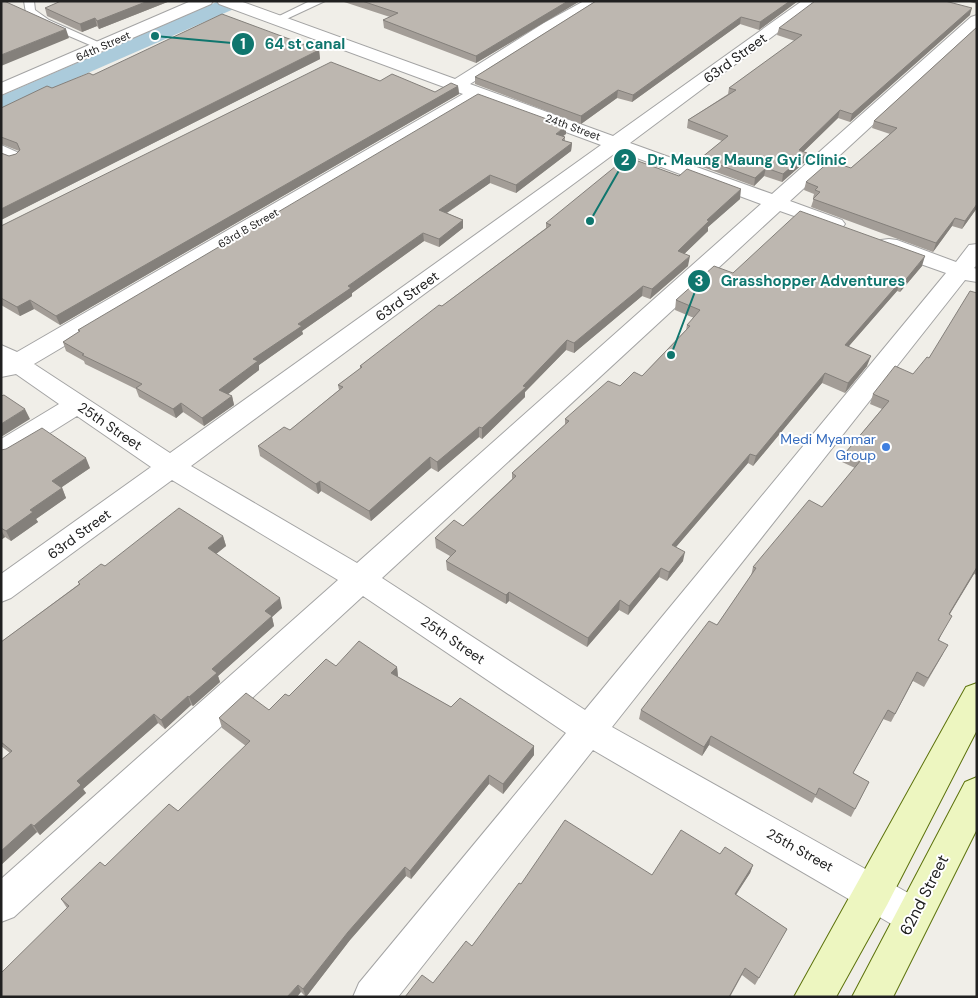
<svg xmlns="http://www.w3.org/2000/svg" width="978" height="998" font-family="'DM Sans',sans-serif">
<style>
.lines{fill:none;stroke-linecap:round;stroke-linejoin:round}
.canal{fill:#abcbdb;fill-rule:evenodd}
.lane-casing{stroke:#a4a4a4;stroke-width:2}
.street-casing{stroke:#a4a4a4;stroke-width:2}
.secondary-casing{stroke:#5d730c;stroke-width:2}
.lane{fill:#fff;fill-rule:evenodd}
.street{fill:#fff;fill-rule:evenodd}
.secondary{fill:#edf6c0;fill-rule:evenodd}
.wall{fill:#a39d97}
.shaded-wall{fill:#84807b}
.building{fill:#bdb7b0;stroke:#84807b}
.shop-dot{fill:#3f7fe0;stroke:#fff;stroke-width:2}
.labels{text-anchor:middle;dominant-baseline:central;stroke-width:4;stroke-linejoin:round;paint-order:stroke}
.far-street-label{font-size:11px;fill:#202020;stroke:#fff}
.street-label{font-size:14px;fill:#202020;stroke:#fff}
.shop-label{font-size:14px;fill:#366cbe;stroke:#fff;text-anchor:end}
.near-street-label{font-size:16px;fill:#202020;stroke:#fff}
.leader{fill:none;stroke:#0f766e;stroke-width:2}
.callout-dot{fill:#0f766e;stroke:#fff;stroke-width:2}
.mark-label{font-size:15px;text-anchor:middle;font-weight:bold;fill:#fff}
.callout-label{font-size:15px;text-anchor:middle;font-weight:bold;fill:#0f766e;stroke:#fff;stroke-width:4;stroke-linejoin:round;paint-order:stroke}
</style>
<rect width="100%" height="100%" fill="#f0eee8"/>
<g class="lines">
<!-- canal -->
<path class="canal" d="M219,1H245L243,5L1,111V96Z"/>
<defs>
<path id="lane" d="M24,1H34L35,10L49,20L107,46L105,48H97L41,24L26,13Z
M310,1H325L280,22H272L271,20Z"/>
<path id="street" d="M191,1H213L211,4L1,95V83Z
M217,1H240L455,79L544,23L584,1H604L470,84L613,136L802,1H820L630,143L772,194L971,17L977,15V29L790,201L842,220L845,224L842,228L835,230L828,228L780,211L382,578L585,710L946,273L881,250L878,245L881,240L889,239L897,240L956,262L969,245L977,244V265L974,268L977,269V282L965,280L612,727L926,903L932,916L926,929L913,935L900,929L593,750L398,997H353L359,983L566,733L363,596L14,917L1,922V879L338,580L172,480L11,598L1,602V574L151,467L77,416L10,458L1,460V439L59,404L16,374L1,377V345L17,352L463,94L219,4ZM479,100L601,145L170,453L34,364ZM618,151L761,204L357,563L191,466Z
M1,145L19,153L22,157L19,161L12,163L1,159Z"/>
<path id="secondary" d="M977,683V730L887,905L836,997H794L966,687Z
M977,777V829L893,997H852L965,782Z"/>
</defs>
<!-- lane casing -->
<use href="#lane" class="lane-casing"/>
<!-- street casing -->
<use href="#street" class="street-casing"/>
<!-- secondary casing -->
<use href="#secondary" class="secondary-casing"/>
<!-- lane -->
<use href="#lane" class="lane"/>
<!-- street -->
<use href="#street" class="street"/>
<!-- secondary -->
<use href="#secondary" class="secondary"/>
</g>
<!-- wall -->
<path class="wall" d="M170,1L99,29L97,26L82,32L47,16L45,8Z
M341,1H580L476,63L384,28L383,20L390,17Z
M596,1H798L759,30L740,24L632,102L617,98L581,124L475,84V77Z
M967,1H977V4Z
M970,15L850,122L838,118L803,152L807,153L806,161L782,182L764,176L754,186L700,166L701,158L722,141L687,128L688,120L728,94L729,88L795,41L777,35L779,28Z
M977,27V208L962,229L952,226L933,252L811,207L814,198H813L814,194L804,190L806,182L851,168L890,134L872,128L874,121Z
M319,50L320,59L1,220V153L9,156L16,154L19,151L1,144V108L52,88L93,75Z
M380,81L435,92L458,86L459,94L60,325L34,309L20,316L1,305V226Z
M566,134L563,136L565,137V141L572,143L571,151L516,193L490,183L447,213L463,220V228L439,247L424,241L352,293V296L302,331L303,334L259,365V370L227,394L232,396L234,405L204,426L183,412L176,418L139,397L136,389L85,364L84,361L66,351L63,342L79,332L78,330Z
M740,199L708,227V231L684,254L688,266L650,299L642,296L574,353L566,350L525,392V397L482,439L479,437L438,472L431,468L371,521L321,491L318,494L260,456L258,446L290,430L339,390L338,385L360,369V366L442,306L546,228V223Z
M922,266L900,292L897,291L849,346L867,366L845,393L822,383L753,466L748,463L676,547L683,561L667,581L659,577L628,615L619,610L587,647L509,601L506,604L447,570L446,561L450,556L436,548L435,538L463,526L512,479V473L565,425V419L620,386L642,376L686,330L687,325L694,318L675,310L676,300L733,273Z
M977,293V575L974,574L950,614L939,640L943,654L924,687L913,681L891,722L883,719L853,773L869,782L851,817L815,797L812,803L709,745L702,756L639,719L641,710L717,625L751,576L753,567L822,507L855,468L842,462L846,452L882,409L870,404L873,394L913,374L929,358Z
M1,450L90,468L62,487L66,498L36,519L38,522L11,541L5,537L1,540Z
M223,536L226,546L216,554L282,608L272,617L274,626L218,676L220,682L193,706L191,705L165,729L158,723L83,789L86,793L40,835L37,832L1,865V760L10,753L1,746V642L79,584L78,582L105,566Z
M336,666L397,667L398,677L451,707L534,746V755L503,794L489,784L411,879L406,876L350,940L306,997L301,992L67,908L61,899L178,811L246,746L222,728L219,718L269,710Z
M720,854L753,865L750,873L736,895L787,929L755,985L742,975L730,997H405L433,983L472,946L521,884L652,875Z"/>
<!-- shaded-wall -->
<path class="shaded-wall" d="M148,1H170L99,29L97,21Z
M568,1H580L476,63V56Z
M790,1H798L759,30L760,22Z
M972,8L970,15L850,122L852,114Z
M741,17L740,24L632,102L633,95Z
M95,18L97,26L82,32L80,24Z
M66,29L69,38L1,66V55Z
M319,50L320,59L1,220V209Z
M458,86L459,94L60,325L56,316Z
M618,90L617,98L581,124V116Z
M840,110L838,118L797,158L799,150Z
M566,126V134L555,142L556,134Z
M572,143L571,151L516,193V185Z
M807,153L806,161L782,182L783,174Z
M766,168L764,176L754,186L755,178Z
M490,175V183L439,218V210Z
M741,189L740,199L708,227V231L677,261L678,251L707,220Z
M977,204V208L962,229L965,221Z
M955,218L952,226L933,252L936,243Z
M463,220V228L439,247V239Z
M423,233L424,241L352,293V296L302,331L303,334L259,365V370L222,399L219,390L253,359L348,286Z
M690,256L688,266L650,299L652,289Z
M925,256L922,266L900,292L903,283Z
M900,282L897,291L842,354L845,345Z
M643,286L642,296L574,353V343Z
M30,300L34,309L20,316L17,307Z
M567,340L566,350L525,392V397L482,439V428Z
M871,356L867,366L845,393L848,383Z
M825,373L822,383L753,466L756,456Z
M232,396L234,405L204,426L202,418Z
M181,403L183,412L176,418L173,409Z
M25,409L30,419L1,437V424Z
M479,427V437L438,472L437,462Z
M750,454L748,463L670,554L672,545Z
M430,457L431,468L371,521L369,511Z
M86,458L90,468L56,491L52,481Z
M320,481L321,491L318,494L316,484Z
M62,488L66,498L36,519L38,522L11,541L6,531L30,510Z
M1,530L5,537L1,540Z
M223,536L226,546L211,558L208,548Z
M685,552L683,561L667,581L669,572Z
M977,567L974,574L944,623L949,614Z
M661,568L659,577L628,615L629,606Z
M509,592V601L506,604V595Z
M280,598L282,608L272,617L274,626L218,676L220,682L193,706L189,697L212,669L265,611Z
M620,600L619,610L587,647L588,638Z
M397,667L398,677L391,673Z
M188,696L191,705L165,729L161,720Z
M154,714L158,723L83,789L86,793L40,835L34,826L77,781Z
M711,736L709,745L702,756L704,747Z
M534,746V755L503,794V784Z
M489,775V784L411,879L410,871Z
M31,824L37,832L1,865V851Z
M753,865L750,873L731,902L735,894Z
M405,867L406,876L350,940L306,997L303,989L348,932Z
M298,985L301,992L297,997H287Z"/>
<!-- building -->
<path class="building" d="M1,1H4L66,29L1,55Z
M61,1H148L97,21L95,18L80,24L45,8Z
M362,1H568L476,56L383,20L398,13Z
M596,1H790L760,22L741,17L633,95L618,90L581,116L475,77Z
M815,1H945L972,8L852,114L840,110L799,150L807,153L783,174L766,168L755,178L701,158L728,136L688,120L736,90L729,88L802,35L779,28Z
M222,14L319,50L1,209V153L9,156L16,154L20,150L17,143L1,137V108L47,86L52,88L89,73L93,75Z
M977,27V204L965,221L955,218L936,243L813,199L820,192L815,190L818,187L806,182L830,161L851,168L897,128L874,121Z
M331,62L380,81L392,74L435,92L451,83L458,86L56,316L30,300L17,307L1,298V226Z
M478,94L566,126L556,134L565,137L562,140L572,143L516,185L490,175L439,210L463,220L439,239L423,233L348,286L351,288L298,324L302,326L253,359L258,361L219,390L232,396L202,418L181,403L173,409L136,388L142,384L82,355L84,354L63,342L80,331L78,330Z
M627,157L679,176L687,169L741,189L707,220L709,221L678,251L690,256L652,289L643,286L574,343L567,340L523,386L526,387L482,428L479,427L437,462L430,457L369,511L320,481L316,484L258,446L284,427L290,430L343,387L338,385L362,367L360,366L439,305L442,306L551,225L546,223Z
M800,211L925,256L903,283L900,282L845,345L871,356L848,383L825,373L756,456L750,454L672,545L685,552L669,572L661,568L629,606L620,600L588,638L509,592L506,595L446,561L456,551L435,538L454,520L463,526L516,476L512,473L569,421L565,419L608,381L620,386L634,372L642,376L690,326L687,325L700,310L676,300L714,266L733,273Z
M970,291L977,293V567L949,614L952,616L938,640L948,645L928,678L917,672L895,714L888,710L853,773L869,782L855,809L819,788L816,795L711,736L704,747L641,710L709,621L717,625L756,568L753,567L809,500L822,507L861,460L846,452L889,401L873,394L895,366L913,374L927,357L929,358Z
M4,395L25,409L1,424V396Z
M42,428L86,458L52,481L62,488L30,510L33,512L6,531L1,528V450L6,449Z
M179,508L223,536L208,548L280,598L265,611L272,616L212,669L217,673L189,697L188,696L161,720L154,714L77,781L81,785L34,826L31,824L1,851V797H2L1,796V760L12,751L1,742V642L80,584L78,582L101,564L105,566Z
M359,641L397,667L391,673L451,707L460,698L534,746L503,784L489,775L410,871L405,867L348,932L303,989L298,985L287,997H1V973L69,906L61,899L100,862L105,866L169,804L178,811L250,741L219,718L246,693L269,710L285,694L289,696L326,659L336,666Z
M565,820L652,875L681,830L720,854L725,847L753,865L735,894L787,929L759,978L745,968L729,997H405L422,975L433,983L466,941L472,946L519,883L521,884Z"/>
<!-- markers -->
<circle class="shop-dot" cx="886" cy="447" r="5"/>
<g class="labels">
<!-- far-street labels -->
<g class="far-street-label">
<text transform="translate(103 46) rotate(-24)">64th Street</text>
<text transform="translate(573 127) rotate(20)">24th Street</text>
<text transform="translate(248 228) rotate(-30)">63rd B Street</text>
</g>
<!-- street labels -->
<g class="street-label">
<text transform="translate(735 58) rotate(-36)">63rd Street</text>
<text transform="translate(407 296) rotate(-36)">63rd Street</text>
<text transform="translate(110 426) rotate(34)">25th Street</text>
<text transform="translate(79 534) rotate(-36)">63rd Street</text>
<text transform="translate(453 640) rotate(34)">25th Street</text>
<text transform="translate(800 850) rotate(29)">25th Street</text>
</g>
<!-- shop labels -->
<g class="shop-label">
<text x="876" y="439">Medi Myanmar<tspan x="876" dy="16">Group</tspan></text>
</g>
<!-- near-street labels -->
<g class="near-street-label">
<text transform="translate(924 895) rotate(-63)">62nd Street</text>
</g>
</g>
<!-- callouts -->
<path class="leader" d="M155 36L243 44M590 221L625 160M671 355L699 281"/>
<g class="callout-dot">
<circle cx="155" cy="36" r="5"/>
<circle cx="590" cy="221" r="5"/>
<circle cx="671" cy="355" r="5"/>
<circle cx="243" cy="44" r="12"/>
<circle cx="625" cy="160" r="12"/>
<circle cx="699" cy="281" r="12"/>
</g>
<g class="mark-label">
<text x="243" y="49">1</text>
<text x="625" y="165">2</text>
<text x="699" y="286">3</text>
</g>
<g class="callout-label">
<text x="305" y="49">64 st canal</text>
<text x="747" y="165">Dr. Maung Maung Gyi Clinic</text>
<text x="813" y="286">Grasshopper Adventures</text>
</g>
<!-- border -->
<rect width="978" height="998" fill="none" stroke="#202020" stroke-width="5"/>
</svg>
